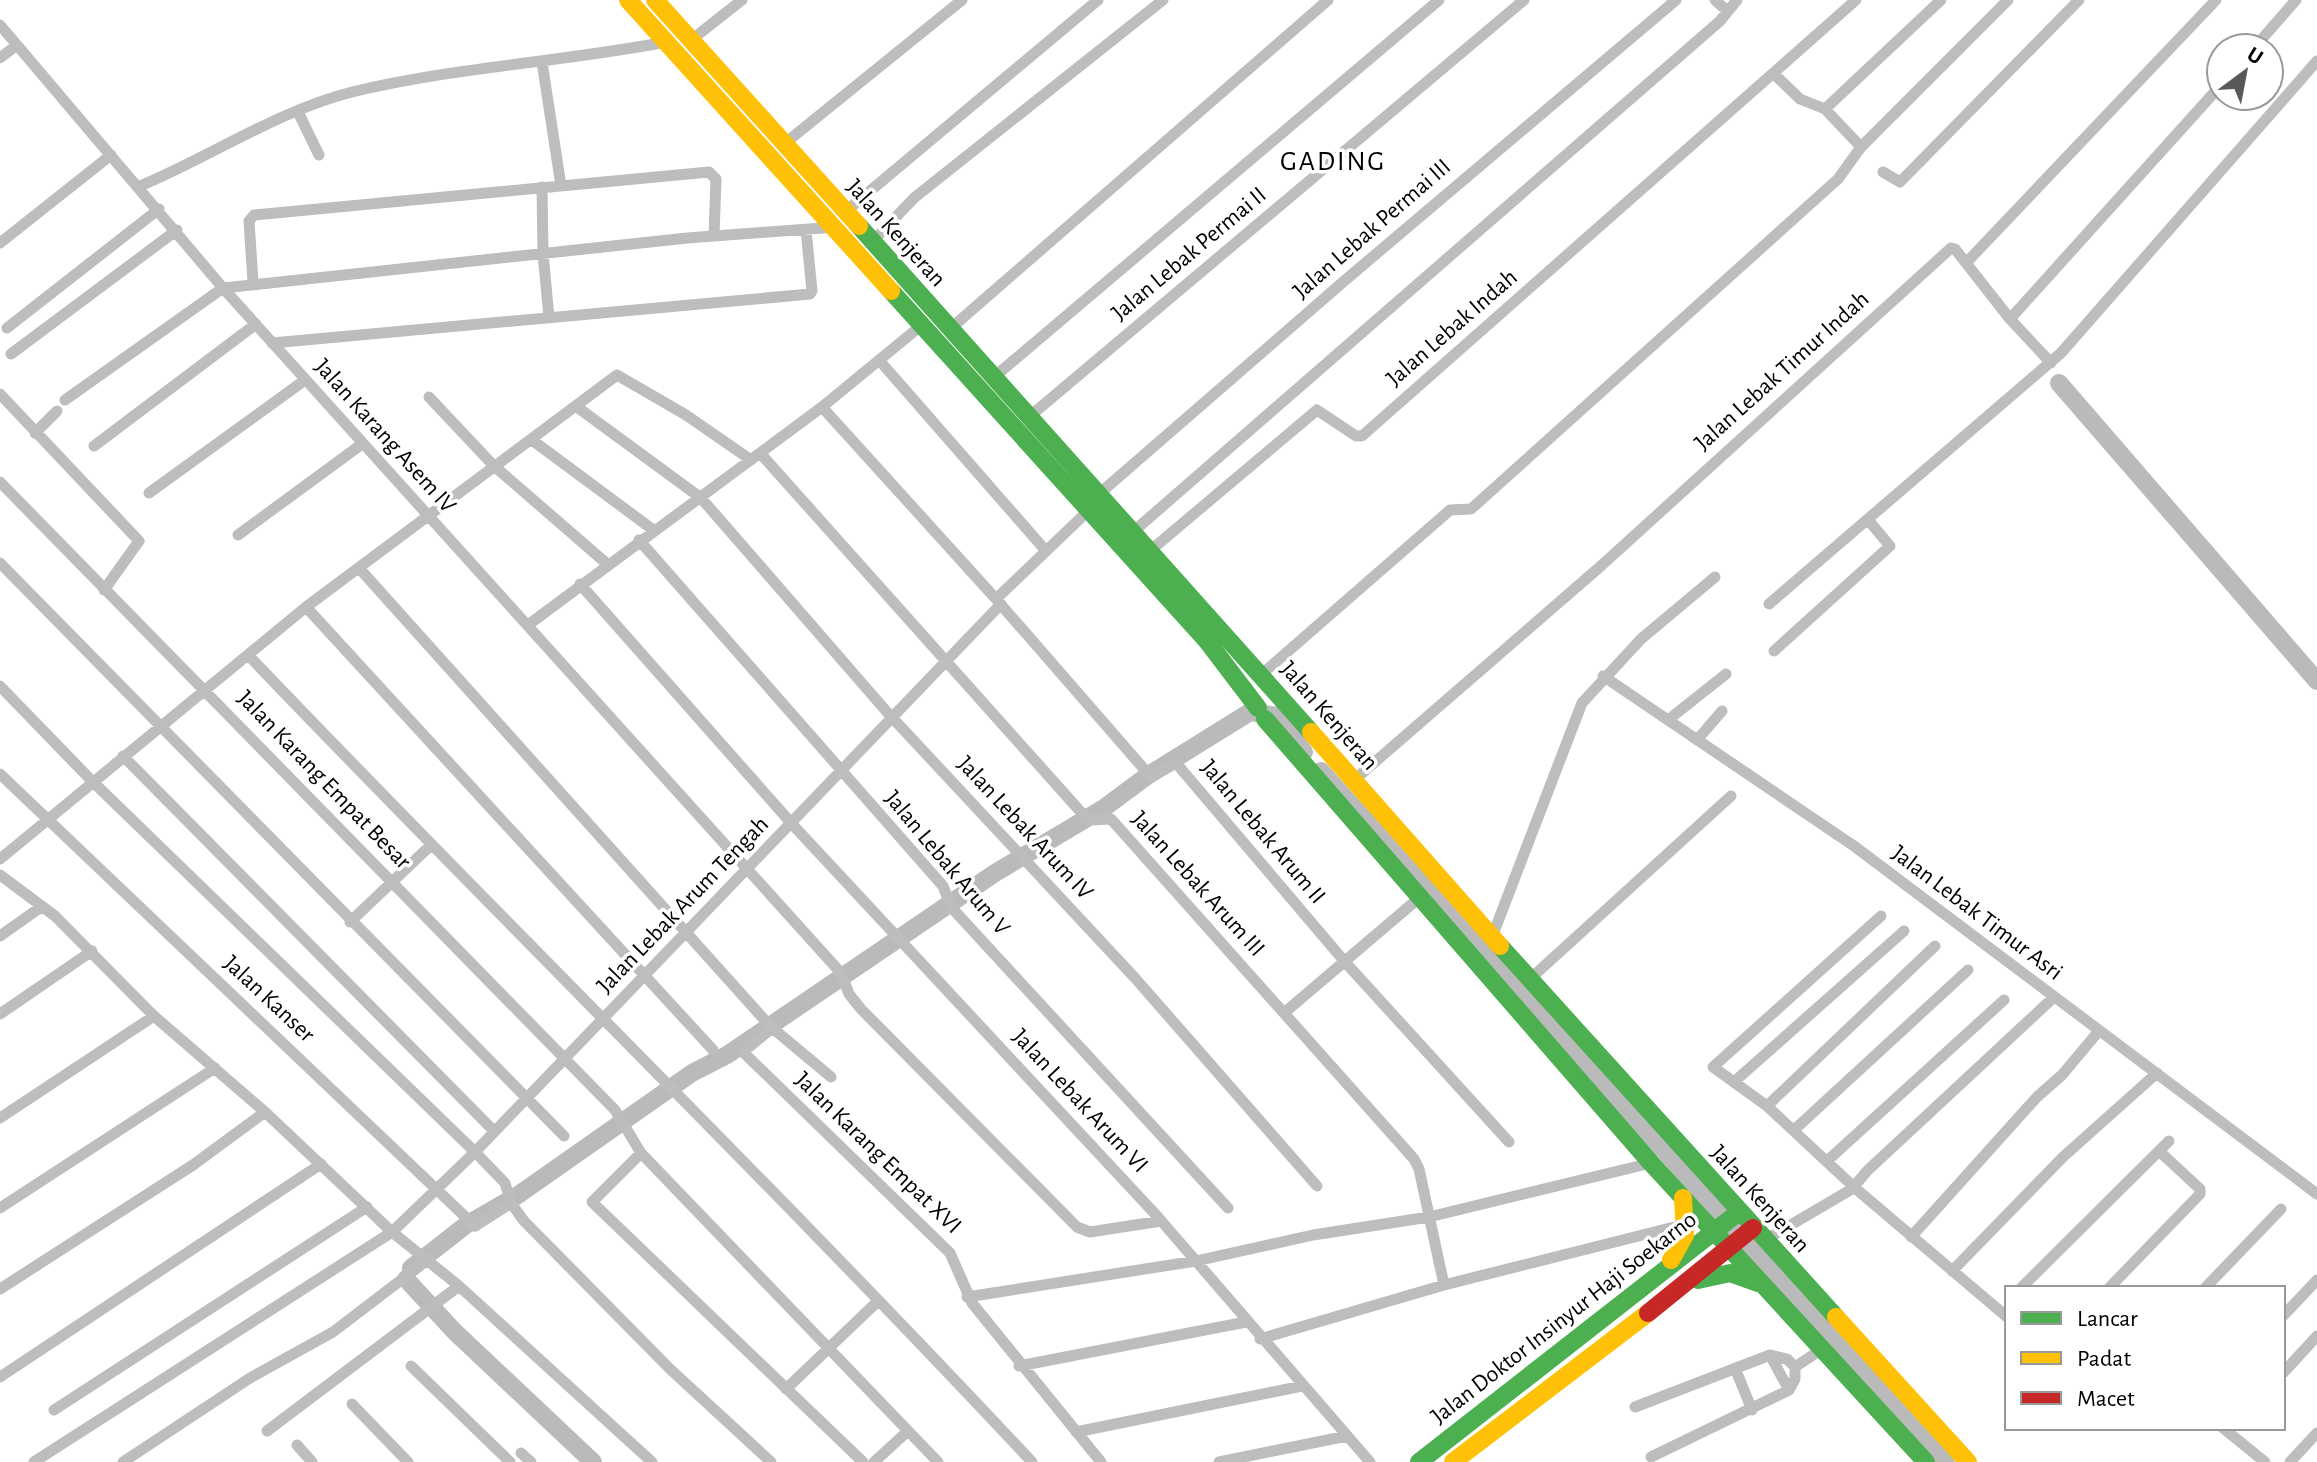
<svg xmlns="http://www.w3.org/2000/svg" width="2317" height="1462" font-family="'Alegreya Sans',sans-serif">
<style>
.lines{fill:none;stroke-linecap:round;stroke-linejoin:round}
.river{stroke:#bababa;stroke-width:18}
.street{stroke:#bdbdbd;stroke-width:11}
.fast{stroke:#4caf50;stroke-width:18}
.slow{stroke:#ffc107;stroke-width:18}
.jam{stroke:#c62828;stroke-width:18}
.labels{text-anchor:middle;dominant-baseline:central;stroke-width:7;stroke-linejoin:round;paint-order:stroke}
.street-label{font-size:24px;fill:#000;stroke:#fff}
.quarter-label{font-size:28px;letter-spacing:2px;fill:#000;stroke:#fff}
</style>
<rect width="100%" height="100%" fill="#fff"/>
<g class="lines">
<!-- river -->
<path class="river" d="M2059,383L2317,681
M1321,771L1946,1462
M411,1268L466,1225L518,1195L692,1073L727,1055L995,873L1104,808L1147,776L1250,712L1278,716L1304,752
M406,1279L454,1331L593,1462"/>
<!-- street -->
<path class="street" d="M1715,0L1726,10
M0,25L223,288L841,973L849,994L861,1009L1077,1227L1090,1232L1161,1221
M690,41L742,0
M2254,48L2296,0
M0,58L17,45
M542,62L561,186
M1825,109L1941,0
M298,112L319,155
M784,144L962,0
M1861,147L2008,0
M1883,172L1900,182L2079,0
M140,186C210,157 277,111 352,92C455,67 562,62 666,42
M542,187L543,253L549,318
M845,212L1098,0
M872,242L914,198L1163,0
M0,243L111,155
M1966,263L2216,0
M253,282L249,221L254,215L709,172L716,179L714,236
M2010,319L2221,85
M7,328L159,209
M950,329L1328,0
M272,343L810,294L812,291L806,230
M11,354L177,230
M879,360L1046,551
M993,378L1439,0
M0,394L139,541L104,590
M429,397L493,465L606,563
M65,400L223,288L687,238L836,227
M577,407L701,498L887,712L1135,978L1317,1186
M822,407L996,599L1151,777L1176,763L1345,962L1509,1142
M1029,417L1524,0
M35,433L57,411
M532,440L652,529
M94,446L256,324
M760,453L1088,820L1111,819L1414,1159L1419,1169L1444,1285
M0,482L615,1110L641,1153L938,1462
M149,493L305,380
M1099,494L1343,282L1676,0
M1134,531L1720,21L1737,0
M238,535L362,444
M639,540L943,886L951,907L1228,1208
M1151,550L1317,410L1356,436H1362L1856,0
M0,563L564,1136
M359,568L770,1026L831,1077
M580,584L792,824L1157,1216L1370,1462
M996,599L1089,510
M1769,604L2061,353L2317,61
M306,607L713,1050
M528,625L822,407L923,324
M1774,651L1890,546L1869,521
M249,656C508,927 776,1188 1032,1462
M1262,674L1450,510L1471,509L1838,179L1861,147L1825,109L1800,99L1775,75
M1603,676L1854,846L2317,1194
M0,686L91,780L475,1152L505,1183L511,1203L524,1221L670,1369L771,1462
M1668,720L1726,674
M1697,740L1722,711
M123,756L494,1131
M0,774L475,1226L511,1203
M1353,781L1602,565L1951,248L1955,249L2010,319L2051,363
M0,859L306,607L617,375L686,415L751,460
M0,875L55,916L154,1016L265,1112L392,1232L459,1286L652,1462
M1881,916L1713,1067L1767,1106L1855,1188L2007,1317
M350,922L431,845
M0,936L41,907
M1492,937L1582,703L1641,639L1715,577
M1530,979L1731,796
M1284,1013L1419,898
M0,1014L92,951
M772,1028L743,1052L950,1253L972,1303L1101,1462
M1735,1081L1904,931
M1767,1106L1935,946
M0,1118L154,1016
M1794,1130L1968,970
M641,1153L592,1202L863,1462
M1827,1161L2004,1000
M0,1208L215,1068
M1911,1237L2037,1097L2062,1075L2098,1032
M1765,1240L1852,1189L1867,1171L2053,998
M1952,1271L2063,1157L2157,1073
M2021,1288L2169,1141
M2109,1288L2200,1194V1189L2159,1151
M2205,1288L2281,1209
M0,1289L193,1165L265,1112
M967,1297L1196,1261L1313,1235L1429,1217L1651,1163
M2283,1316L2317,1280
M1260,1339L1444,1285L1686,1224
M1770,1355L1789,1390
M411,1366L510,1462
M1019,1366L1246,1322
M1795,1367L1822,1349
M1735,1368L1752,1410
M2283,1373L2317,1336
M0,1377L321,1164
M786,1389L877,1302
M352,1404L408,1462
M1635,1407L1770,1355L1787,1359L1795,1367V1379L1789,1390L1651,1457
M54,1410L367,1207
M2223,1428L2265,1462
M267,1431L459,1286
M1076,1432L1302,1386
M297,1445L312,1462
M521,1453L531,1462
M34,1462L392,1232L475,1152L1001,604
M123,1462L250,1378L333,1332L426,1261
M874,1462L908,1431
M1219,1462L1347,1436
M2290,1462L2317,1433"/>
<!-- fast -->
<path class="fast" d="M859,226L1311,732
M891,291L1207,641L1258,708
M1265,719L1651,1163L1926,1462
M1500,946L1836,1317
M1698,1280L1730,1273L1758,1283
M1419,1462L1739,1212"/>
<!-- slow -->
<path class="slow" d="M628,0L891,291
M655,0L859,226
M1311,732L1500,946
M1671,1260L1685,1235L1683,1198
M1836,1317L1968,1462
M1453,1462L1648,1313"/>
<!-- jam -->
<path class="jam" d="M1648,1313L1753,1228"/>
</g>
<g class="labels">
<!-- street labels -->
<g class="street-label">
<text transform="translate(1372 229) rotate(-41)">Jalan Lebak Permai III</text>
<text transform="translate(896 233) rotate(48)">Jalan Kenjeran</text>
<text transform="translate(1189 254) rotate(-40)">Jalan Lebak Permai II</text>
<text transform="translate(1452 328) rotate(-41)">Jalan Lebak Indah</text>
<text transform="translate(1782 371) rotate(-42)">Jalan Lebak Timur Indah</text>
<text transform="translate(385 436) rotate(48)">Jalan Karang Asem IV</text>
<text transform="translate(1329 716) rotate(49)">Jalan Kenjeran</text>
<text transform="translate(324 780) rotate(46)">Jalan Karang Empat Besar</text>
<text transform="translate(1025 828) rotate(47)">Jalan Lebak Arum IV</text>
<text transform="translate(1263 832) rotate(50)">Jalan Lebak Arum II</text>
<text transform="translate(947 863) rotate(50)">Jalan Lebak Arum V</text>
<text transform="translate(1198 884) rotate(48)">Jalan Lebak Arum III</text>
<text transform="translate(683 905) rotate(-46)">Jalan Lebak Arum Tengah</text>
<text transform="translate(1977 913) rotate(37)">Jalan Lebak Timur Asri</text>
<text transform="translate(269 999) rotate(43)">Jalan Kanser</text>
<text transform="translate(1080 1101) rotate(47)">Jalan Lebak Arum VI</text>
<text transform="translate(878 1153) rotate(44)">Jalan Karang Empat XVI</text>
<text transform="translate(1760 1199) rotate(48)">Jalan Kenjeran</text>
<text transform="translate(1564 1318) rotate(-38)">Jalan Doktor Insinyur Haji Soekarno</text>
</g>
<!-- quarter labels -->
<g class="quarter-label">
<text x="1333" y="162">GADING</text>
</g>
</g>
<!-- legend -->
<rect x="2005" y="1286" width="280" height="144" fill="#ffffff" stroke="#999999" stroke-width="2"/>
<rect x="2021" y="1312" width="40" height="12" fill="#4caf50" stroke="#999999" stroke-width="2"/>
<text x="2077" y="1326" font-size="24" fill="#000000">Lancar</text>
<rect x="2021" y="1352" width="40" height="12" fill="#ffc107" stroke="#999999" stroke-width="2"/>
<text x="2077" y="1366" font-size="24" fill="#000000">Padat</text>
<rect x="2021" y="1392" width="40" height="12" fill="#c62828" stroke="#999999" stroke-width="2"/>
<text x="2077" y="1406" font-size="24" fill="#000000">Macet</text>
<!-- north arrow -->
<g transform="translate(2245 72) rotate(32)"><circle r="38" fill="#ffffff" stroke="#999999" stroke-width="2"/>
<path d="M0-6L14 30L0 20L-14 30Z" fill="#595959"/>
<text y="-12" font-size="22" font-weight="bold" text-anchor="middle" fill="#000000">U</text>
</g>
</svg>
